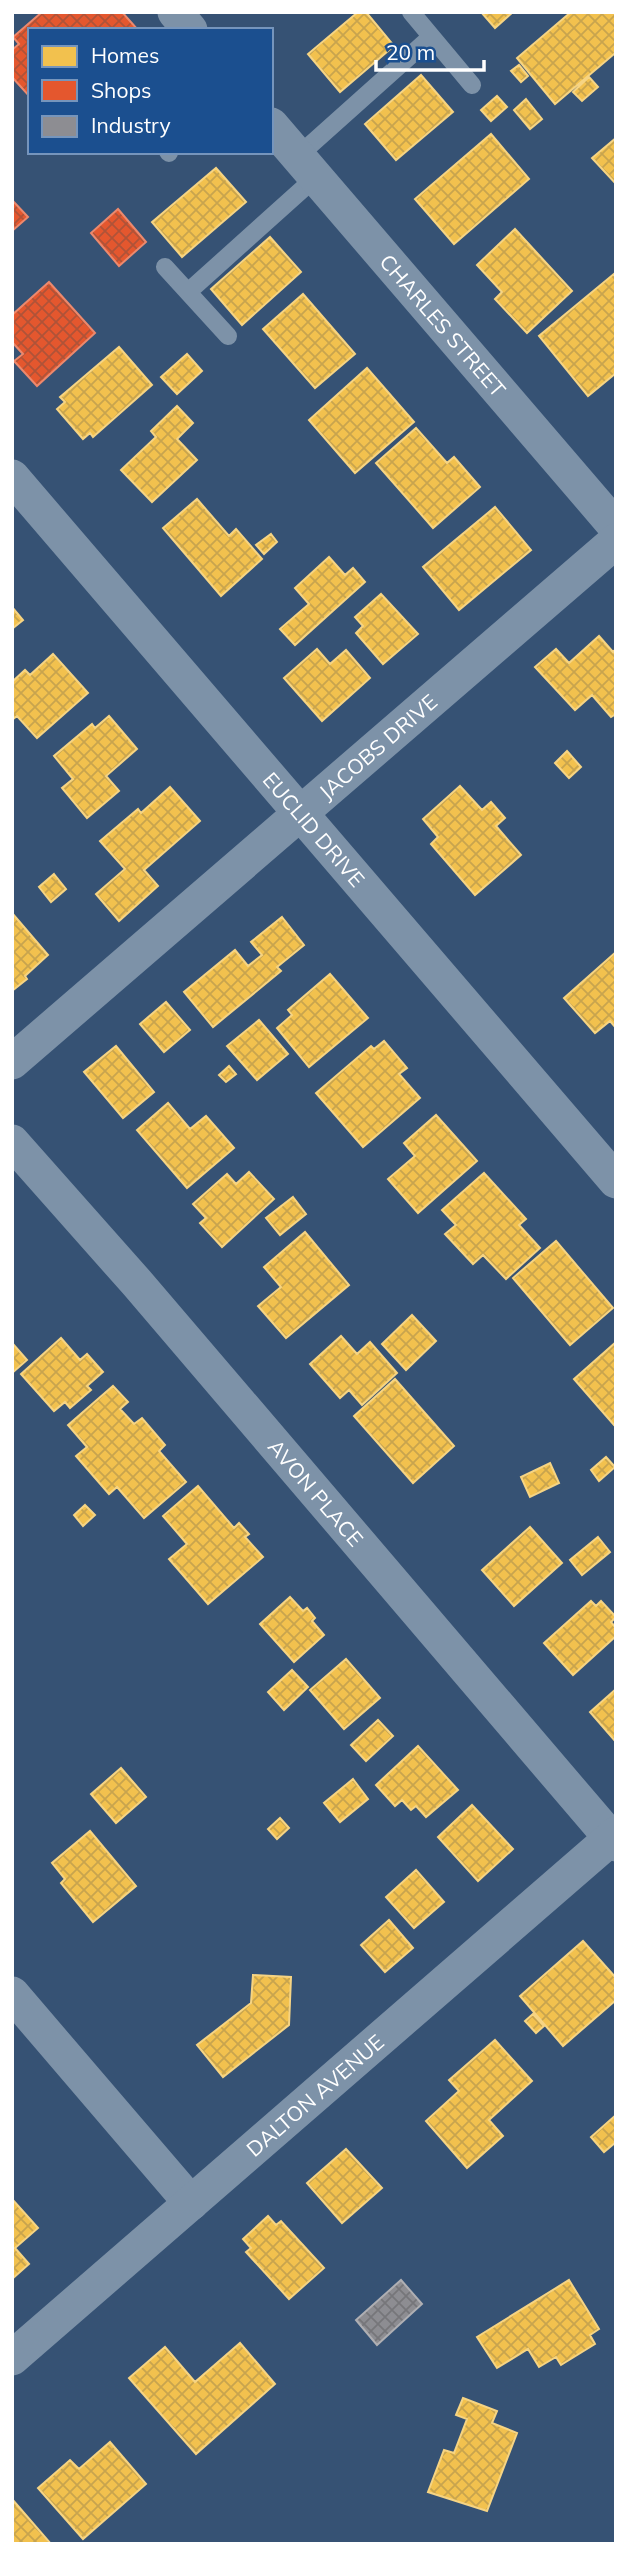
<svg xmlns="http://www.w3.org/2000/svg" width="628" height="2556" font-family="Mulish,sans-serif">
<style>
.homes{fill:url(#homes-cross-hatch);stroke:#f6d483;stroke-width:2}
.shops{fill:url(#shops-cross-hatch);stroke:#ec896d;stroke-width:2}
.industry{fill:url(#industry-cross-hatch);stroke:#afafb3;stroke-width:2}
.lines{fill:none;stroke-linecap:round;stroke-linejoin:round}
.service{stroke:#7d92a8;stroke-width:18}
.minor{stroke:#7d92a8;stroke-width:35}
.labels{text-anchor:middle;dominant-baseline:central;stroke-width:7;stroke-linejoin:round;paint-order:stroke}
.street-label{font-size:21px;fill:#fff;stroke:#1b4f8f}
</style>
<defs>
<pattern id="homes-cross-hatch" width="8" height="8" patternUnits="userSpaceOnUse" patternTransform="scale(1.75)"><rect width="8" height="8" fill="#f2c14e"/><path d="M0 0l8 8M0 8l8-8" fill="none" stroke="#c8a44e"/></pattern>
<pattern id="shops-cross-hatch" width="8" height="8" patternUnits="userSpaceOnUse" patternTransform="scale(1.75)"><rect width="8" height="8" fill="#e4572e"/><path d="M0 0l8 8M0 8l8-8" fill="none" stroke="#af5338"/></pattern>
<pattern id="industry-cross-hatch" width="8" height="8" patternUnits="userSpaceOnUse" patternTransform="scale(1.75)"><rect width="8" height="8" fill="#8d8d92"/><path d="M0 0l8 8M0 8l8-8" fill="none" stroke="#76767a"/></pattern>
</defs>
<rect width="100%" height="100%" fill="#365274"/>
<!-- homes -->
<path class="homes" d="M358,12H366L394,46L340,92L308,54Z
M481,12H513L495,28Z
M571,12H616V56L614,54L555,104L517,58Z
M519,65L528,76L521,82L511,71Z
M421,75L453,112L396,160L365,124Z
M589,77L598,87L582,101L573,92Z
M497,96L507,107L491,121L481,110Z
M526,99L542,119L530,129L514,110Z
M491,134L529,179L454,244L415,199Z
M616,138V184L592,158Z
M216,168L246,202L182,257L152,222Z
M515,229L572,291L527,333L495,299L502,292L477,265Z
M270,237L301,272L242,325L211,289Z
M615,273L616,373L588,396L539,336Z
M303,294L355,354L315,388L263,329Z
M119,347L152,385L93,437L90,433L83,439L57,409L65,402L60,397Z
M187,354L202,371L177,394L161,377Z
M367,368L414,422L355,473L309,420Z
M177,406L193,423L177,439L197,460L152,502L121,470L156,437L151,431Z
M416,428L447,463L454,457L480,487L433,528L376,463Z
M197,499L229,536L236,529L262,559L221,596L163,528Z
M495,507L531,550L459,610L423,567Z
M271,534L277,542L264,554L256,545Z
M329,557L345,575L353,568L365,582L295,645L280,629L309,604L295,588Z
M381,594L418,634L383,664L356,633L363,626L355,617Z
M12,607L23,620L12,629Z
M599,636L613,652L616,649V714L611,717L592,695L575,710L535,667L556,649L569,663Z
M317,649L330,664L346,650L370,678L322,721L284,678Z
M53,654L88,693L37,738L17,716L12,720V682L25,670L30,675Z
M109,716L137,749L106,776L119,791L87,818L62,788L73,779L54,756L92,724L95,728Z
M567,751L581,767L569,778L555,763Z
M460,786L482,810L491,802L505,818L496,826L521,855L475,895L431,844L438,837L423,819Z
M170,787L200,821L144,870L158,886L119,921L96,894L125,869L100,841L138,809L141,813Z
M54,874L66,889L51,902L39,887Z
M12,913L48,955L25,976L27,979L12,991Z
M282,917L304,945L277,967L281,971L213,1027L184,992L235,950L248,966L262,955L251,942Z
M616,952V1028L610,1021L595,1033L564,998Z
M330,974L368,1018L309,1067L277,1028L292,1015L288,1010Z
M166,1002L190,1030L164,1052L140,1024Z
M259,1020L288,1054L257,1080L227,1046Z
M384,1041L407,1068L399,1074L420,1098L363,1147L316,1093L371,1046L374,1049Z
M116,1046L154,1092L123,1118L84,1072Z
M229,1066L236,1074L226,1082L219,1075Z
M168,1103L190,1129L206,1116L234,1148L187,1188L137,1130Z
M436,1115L477,1161L418,1213L388,1179L415,1156L404,1143Z
M249,1172L274,1199L222,1247L200,1223L206,1218L193,1204L227,1174L236,1184Z
M484,1173L526,1219L519,1225L540,1248L506,1279L483,1255L473,1264L445,1234L456,1225L442,1210Z
M293,1197L306,1214L280,1235L266,1218Z
M305,1232L349,1285L286,1338L258,1306L281,1287L264,1267Z
M556,1241L613,1308L570,1345L513,1278Z
M412,1315L436,1341L406,1370L382,1344Z
M341,1336L357,1354L370,1342L397,1373L362,1405L349,1390L340,1398L310,1364Z
M61,1338L80,1360L87,1354L103,1372L87,1386L91,1390L70,1408L65,1402L54,1411L21,1374Z
M616,1342V1424L614,1425L574,1379Z
M13,1344L27,1360L12,1373V1345Z
M395,1379L454,1446L413,1483L354,1416Z
M113,1386L128,1402L120,1409L134,1424L142,1418L165,1445L159,1451L186,1482L144,1518L117,1487L109,1494L76,1456L87,1447L68,1425Z
M606,1457L615,1467L599,1481L591,1470Z
M550,1463L559,1483L530,1497L521,1477Z
M198,1486L234,1528L239,1523L249,1534L245,1537L263,1557L208,1604L169,1559L187,1544L163,1516Z
M85,1505L95,1515L83,1526L74,1515Z
M530,1527L562,1563L514,1606L482,1570Z
M598,1537L610,1552L582,1575L570,1560Z
M290,1597L303,1611L307,1608L315,1618L312,1621L324,1635L294,1662L260,1624Z
M591,1601L596,1606L601,1601L616,1617L611,1622L616,1628V1636L573,1675L544,1643Z
M346,1659L380,1698L344,1729L310,1690Z
M292,1670L308,1687L284,1710L268,1692Z
M616,1689V1742L590,1712Z
M378,1720L393,1736L366,1761L351,1745Z
M418,1746L458,1790L426,1817L416,1806L411,1810L402,1800L395,1806L376,1785Z
M121,1768L146,1797L116,1823L91,1794Z
M353,1779L368,1799L340,1822L324,1803Z
M472,1805L513,1849L478,1881L438,1837Z
M280,1818L289,1828L277,1839L268,1829Z
M90,1831L136,1886L93,1922L61,1883L65,1879L52,1863Z
M416,1870L444,1902L414,1928L386,1897Z
M389,1920L413,1948L385,1972L361,1945Z
M583,1941L616,1978V2000L563,2046L520,1996Z
M253,1975L291,1977L289,2025L223,2077L197,2045L251,2003Z
M533,2014L544,2026L536,2033L525,2021Z
M495,2040L532,2081L489,2120L503,2136L467,2168L426,2121L459,2091L449,2080Z
M616,2115V2142L604,2152L591,2137Z
M346,2149L382,2188L342,2223L307,2183Z
M12,2199L38,2228L15,2248L29,2264L12,2279Z
M268,2216L276,2225L281,2221L324,2268L289,2299L246,2252L251,2248L243,2239Z
M569,2280L599,2329L590,2335L595,2344L561,2365L556,2357L539,2367L528,2349L497,2368L477,2337Z
M240,2343L275,2384L196,2454L129,2378L165,2347L195,2382Z
M463,2398L497,2411L492,2423L517,2433L487,2511L428,2492L444,2450L454,2453L467,2419L456,2415Z
M110,2442L146,2484L83,2539L38,2488L70,2460L79,2469Z
M12,2499L51,2544H12Z"/>
<!-- shops -->
<path class="shops" d="M42,12H122L138,30H30V97L12,77V50L19,44L13,37Z
M12,200L28,217L12,231Z
M118,209L146,242L119,266L91,233Z
M49,282L95,333L37,386L14,361L23,354L12,342V315Z"/>
<!-- industry -->
<path class="industry" d="M401,2280L422,2304L377,2345L356,2320Z"/>
<g class="lines">
<!-- service -->
<path class="service" d="M411,12L472,85
M168,152L169,153
M298,156L431,37
M165,267L228,336
M188,292L316,177"/>
<!-- minor -->
<g class="minor">
<path d="M175,12L190,30"/>
<path id="s1" d="M271,125L616,527"/>
<path id="s2" d="M12,477L616,1181"/>
<path id="s3" d="M12,1062L616,541"/>
<path id="s4" d="M12,1142L137,1283L616,1844"/>
<path d="M12,1994L191,2203"/>
<path id="s5" d="M12,2358L616,1834"/>
</g>
</g>
<g class="labels">
<!-- street labels -->
<g class="street-label">
<text stroke="none"><textPath href="#s1" startOffset="264">CHARLES STREET</textPath></text>
<text stroke="none"><textPath href="#s3" startOffset="483">JACOBS DRIVE</textPath></text>
<text stroke="none"><textPath href="#s2" startOffset="464">EUCLID DRIVE</textPath></text>
<text stroke="none"><textPath href="#s4" startOffset="464">AVON PLACE</textPath></text>
<text stroke="none"><textPath href="#s5" startOffset="401">DALTON AVENUE</textPath></text>
</g>
</g>
<!-- border -->
<rect width="628" height="2556" fill="none" stroke="#ffffff" stroke-width="28"/>
<!-- legend -->
<rect x="28" y="28" width="245" height="126" fill="#1b4f8f" stroke="#7695bc" stroke-width="2"/>
<rect x="42" y="46" width="35" height="21" fill="#f2c14e" stroke="#7695bc" stroke-width="2"/>
<text x="91" y="63" font-size="21" fill="#ffffff">Homes</text>
<rect x="42" y="80" width="35" height="21" fill="#e4572e" stroke="#7695bc" stroke-width="2"/>
<text x="91" y="98" font-size="21" fill="#ffffff">Shops</text>
<rect x="42" y="116" width="35" height="21" fill="#8d8d92" stroke="#7695bc" stroke-width="2"/>
<text x="91" y="133" font-size="21" fill="#ffffff">Industry</text>
<!-- scale -->
<path d="M376 60v10h108v-10" fill="none" stroke="#ffffff" stroke-width="3.5"/>
<text x="386" y="60" font-size="21" fill="#ffffff" stroke="#1b4f8f" stroke-width="5" paint-order="stroke">20 m</text>
</svg>
